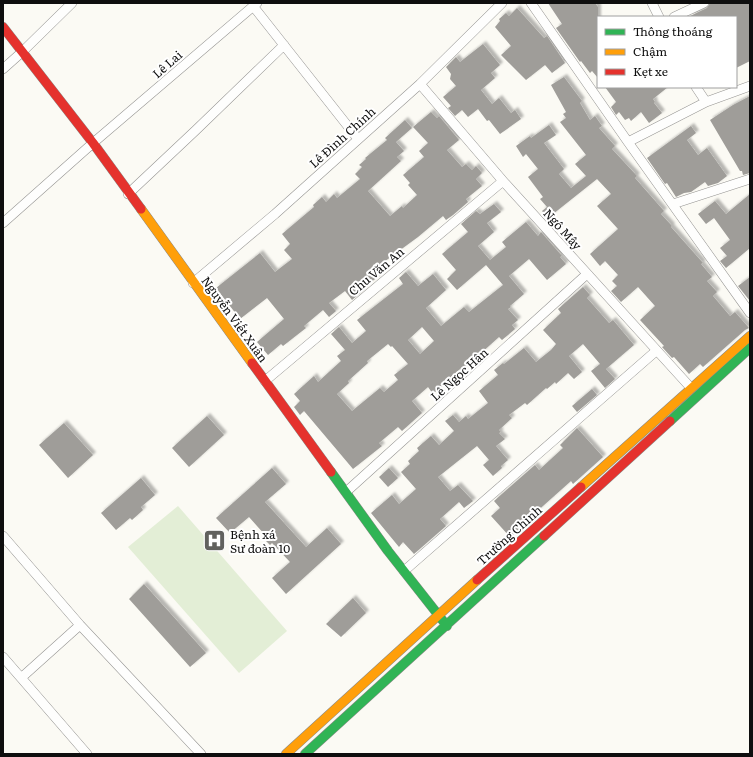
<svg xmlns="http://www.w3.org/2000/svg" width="753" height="757" font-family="Literata,serif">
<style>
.green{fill:#e3eed6}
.building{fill:#9f9d99;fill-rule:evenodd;filter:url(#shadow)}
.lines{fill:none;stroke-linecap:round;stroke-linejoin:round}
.street-casing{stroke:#959492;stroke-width:10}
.fast-casing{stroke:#8b8b88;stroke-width:10}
.slow-casing{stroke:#8b8b88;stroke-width:10}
.jam-casing{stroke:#8b8b88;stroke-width:10}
.street{stroke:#fefefd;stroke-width:9}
.fast{stroke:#30b455;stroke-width:9}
.slow{stroke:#ff9f0a;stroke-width:9}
.jam{stroke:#e5322d;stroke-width:9}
.labels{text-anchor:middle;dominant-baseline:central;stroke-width:4;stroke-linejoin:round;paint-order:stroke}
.street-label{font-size:12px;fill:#0e0e0e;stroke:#fff}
.poi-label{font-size:12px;fill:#0e0e0e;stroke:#fff;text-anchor:start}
</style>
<defs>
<filter id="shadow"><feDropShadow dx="3" dy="-3" stdDeviation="1" flood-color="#0004"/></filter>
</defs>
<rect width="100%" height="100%" fill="#fbfaf4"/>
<!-- green -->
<path class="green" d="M178,506L287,631L239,673L128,547Z"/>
<!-- building -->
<path class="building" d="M548,3H595L598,7V78L592,71L590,73L581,61L580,62L556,28L562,24Z
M710,3H750V61L736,68V17H688L707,8Z
M517,8L544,38L547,36L565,63L552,73L545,65L526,80L501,55L511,46L495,27L500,21L499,19L506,13L509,16Z
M483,44L500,65L491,73L495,78L481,90L492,104L499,98L511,113L515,110L521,119L500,134L489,120L487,121L478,109L468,117L462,110L455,116L448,108L451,106L443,97L456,86L450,79L451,74L446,67L456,57L460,62Z
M564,77L582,101L580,103L590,120L595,116L602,126L599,128L615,146L612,149L637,176L635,178L664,211L661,214L672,226L671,227L703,263L701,264L712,277L707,281L717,292L713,296L730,316L735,312L749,328L745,330L703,367L700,364L689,374L674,357L672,358L662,347L664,346L640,320L655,306L638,287L621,302L611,291L617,286L612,281L618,275L605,261L600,266L590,254L618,229L597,206L611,194L597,179L548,218L542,211L547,207L540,199L543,197L528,177L538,169L526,154L523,157L516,146L530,136L531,138L549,125L556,135L544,143L564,169L559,174L571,188L586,176L575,164L586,155L560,122L566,118L563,114L566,112L551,85Z
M605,87H668L653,99L655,102L654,103L662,113L649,123L641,112L631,121L629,118L625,120L619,112L616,115L611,107L616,102Z
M750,96V173L743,175L742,171H740L710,120L733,105Z
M431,112L437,118L439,116L459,140L447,150L462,167L466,164L472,170L476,166L482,173L476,179L482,186L466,199L468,202L453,215L446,220L443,216L418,237L373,270L378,277L364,287L365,289L352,300L345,291L329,303L336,311L329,317L323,310L304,326L306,328L297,335L283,346L281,344L268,355L257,342L284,319L267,298L240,319L216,288L260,253L275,272L292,259L284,250L290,244L282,234L314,207L313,205L322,197L326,202L334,194L337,198L360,179L355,174L362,167L359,165L366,159L365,158L387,140L385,138L405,120L412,128L396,142L404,151L397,157L401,161L368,191L390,216L402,206L403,208L417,195L408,185L410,183L403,175L424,157L419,151L428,143L413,127Z
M691,126L696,133L687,140L698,155L707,148L727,176L718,183L708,186L705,182L691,192L684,193L676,197L667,183L665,184L647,158Z
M750,194V248L726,268L720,261L727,256L720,248L730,240L714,218L706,224L698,214L715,201L726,214Z
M494,204L501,212L487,223L494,232L478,246L490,260L506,247L502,242L526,222L538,236L541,232L562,256L560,257L566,264L547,280L529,259L509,276L524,294L510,306L511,307L508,309L518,320L512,325L515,329L502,340L499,337L480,354L484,358L476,364L473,360L460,370V369L433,394L428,387L412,401L422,413L402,431L398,427L379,443L382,446L353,469L304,411L300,415L294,407L300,401L294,394L314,376L318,382L341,361L337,356L345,350L331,334L339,327L352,343L366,331L357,320L403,284L399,278L406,272L418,286L433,274L446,290L426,308L441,326L464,307L469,312L503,285L486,265L457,290L447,279L456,270L442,254L468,232L461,224L476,211L480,214ZM422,327L434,341L420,354L408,340ZM388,344L391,347L392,346L408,364L394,375L398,380L384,392L380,388L352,411L337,394L349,383L348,381L368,363L367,361Z
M750,277V301L738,286Z
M583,287L590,295L587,298L609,323L613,320L634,345L606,369L615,379L605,388L591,371L600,364L583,344L569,356L582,372L574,379L568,373L556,384L555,382L547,389L546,388L527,405L525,403L509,415L512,418L499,430L501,432L499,433L505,439L496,446L508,460L501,466L502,468L493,476L483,465L489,460L477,446L438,477L450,491L458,485L473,501L464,508L459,502L440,519L446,526L414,554L403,542L399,547L371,513L392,495L399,504L416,489L401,472L410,464L408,461L419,451L417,448L431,436L439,445L454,431L445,421L453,415L459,422L466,416L468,419L488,403L479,391L498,375L494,370L503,363L504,364L524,348L536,362L551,350L556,344L543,330L561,313L558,309Z
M592,389L597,395L577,412L572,406Z
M207,416L224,435L189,467L172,448Z
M64,423L93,455L68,478L39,445Z
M577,428L603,457L573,484L571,481L534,514L537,516L520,531L519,530L510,537L491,516L500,508L494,501L535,465L539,470L563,448L560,445Z
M272,468L286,484L265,502L306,547L327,528L341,544L286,594L272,578L290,562L272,543L270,545L262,537L265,535L249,517L230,533L216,518Z
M389,468L398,478L388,487L379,477Z
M141,478L155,495L141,507L143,510L132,520L130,518L116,530L101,513Z
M144,584L206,653L190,667L129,599Z
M353,598L366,613L341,637L326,624Z"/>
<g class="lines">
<defs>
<path id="street" d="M531,3L628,142L750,313
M652,3L659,17
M253,6L358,139
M674,17L704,3
M3,69L22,52L72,3
M420,84L503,181L691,388
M696,87L706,102
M628,142L706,102L750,86
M128,194L196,130L284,45
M673,204L750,179
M3,223L93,143L257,3
M193,283L275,214L420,84L502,3
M265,381L503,181
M346,492L587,274
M3,536L80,625L201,754
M404,571L656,351
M3,657L87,754
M21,678L80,625"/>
<path id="fast" d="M670,421L750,348
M331,472L388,551L447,626
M305,754L544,536"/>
<path id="slow" d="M141,209L252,363
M581,487L750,336
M286,754L477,580"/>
<path id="jam" d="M3,27L93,143L141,209
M252,363L331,472
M544,536L670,421
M477,580L581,487"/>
</defs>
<!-- street casing -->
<use href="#street" class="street-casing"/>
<!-- fast casing -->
<use href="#fast" class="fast-casing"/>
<!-- slow casing -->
<use href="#slow" class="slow-casing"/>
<!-- jam casing -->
<use href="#jam" class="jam-casing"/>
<!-- street -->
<use href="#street" class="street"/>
<!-- fast -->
<use href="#fast" class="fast"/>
<!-- slow -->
<use href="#slow" class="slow"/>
<!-- jam -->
<use href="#jam" class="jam"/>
</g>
<!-- icons -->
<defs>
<symbol id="hospital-square" viewBox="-11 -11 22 22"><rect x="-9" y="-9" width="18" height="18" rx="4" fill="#61615e" stroke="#fff"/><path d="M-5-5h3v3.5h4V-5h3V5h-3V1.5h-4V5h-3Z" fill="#fff"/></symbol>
</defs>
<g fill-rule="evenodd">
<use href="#hospital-square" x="202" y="528" width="25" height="25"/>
</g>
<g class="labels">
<!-- street labels -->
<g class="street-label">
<text transform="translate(167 64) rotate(-41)">Lê Lai</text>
<text transform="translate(342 137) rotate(-42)">Lê Đình Chính</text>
<text transform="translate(563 229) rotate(48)">Ngô Mây</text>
<text transform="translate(376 271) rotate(-40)">Chu Văn An</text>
<text transform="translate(235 319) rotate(54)">Nguyễn Viết Xuân</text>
<text transform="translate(459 374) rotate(-42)">Lê Ngọc Hân</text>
<text transform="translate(509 535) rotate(-42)">Trường Chinh</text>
</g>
<!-- poi labels -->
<g class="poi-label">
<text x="230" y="534">Bệnh xá<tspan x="230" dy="14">Sư đoàn 10</tspan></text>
</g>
</g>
<!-- border -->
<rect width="753" height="757" fill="none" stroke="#0e0e0e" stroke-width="8"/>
<!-- legend -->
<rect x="597" y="16" width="140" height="72" fill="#ffffff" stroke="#9f9f9f"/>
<rect x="605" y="29" width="20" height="6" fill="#30b455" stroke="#9f9f9f"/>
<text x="633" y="36" font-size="12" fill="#0e0e0e">Thông thoáng</text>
<rect x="605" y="49" width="20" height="6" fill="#ff9f0a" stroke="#9f9f9f"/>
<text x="633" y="56" font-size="12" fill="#0e0e0e">Chậm</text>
<rect x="605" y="69" width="20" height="6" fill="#e5322d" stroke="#9f9f9f"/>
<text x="633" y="76" font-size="12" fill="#0e0e0e">Kẹt xe</text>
</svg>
